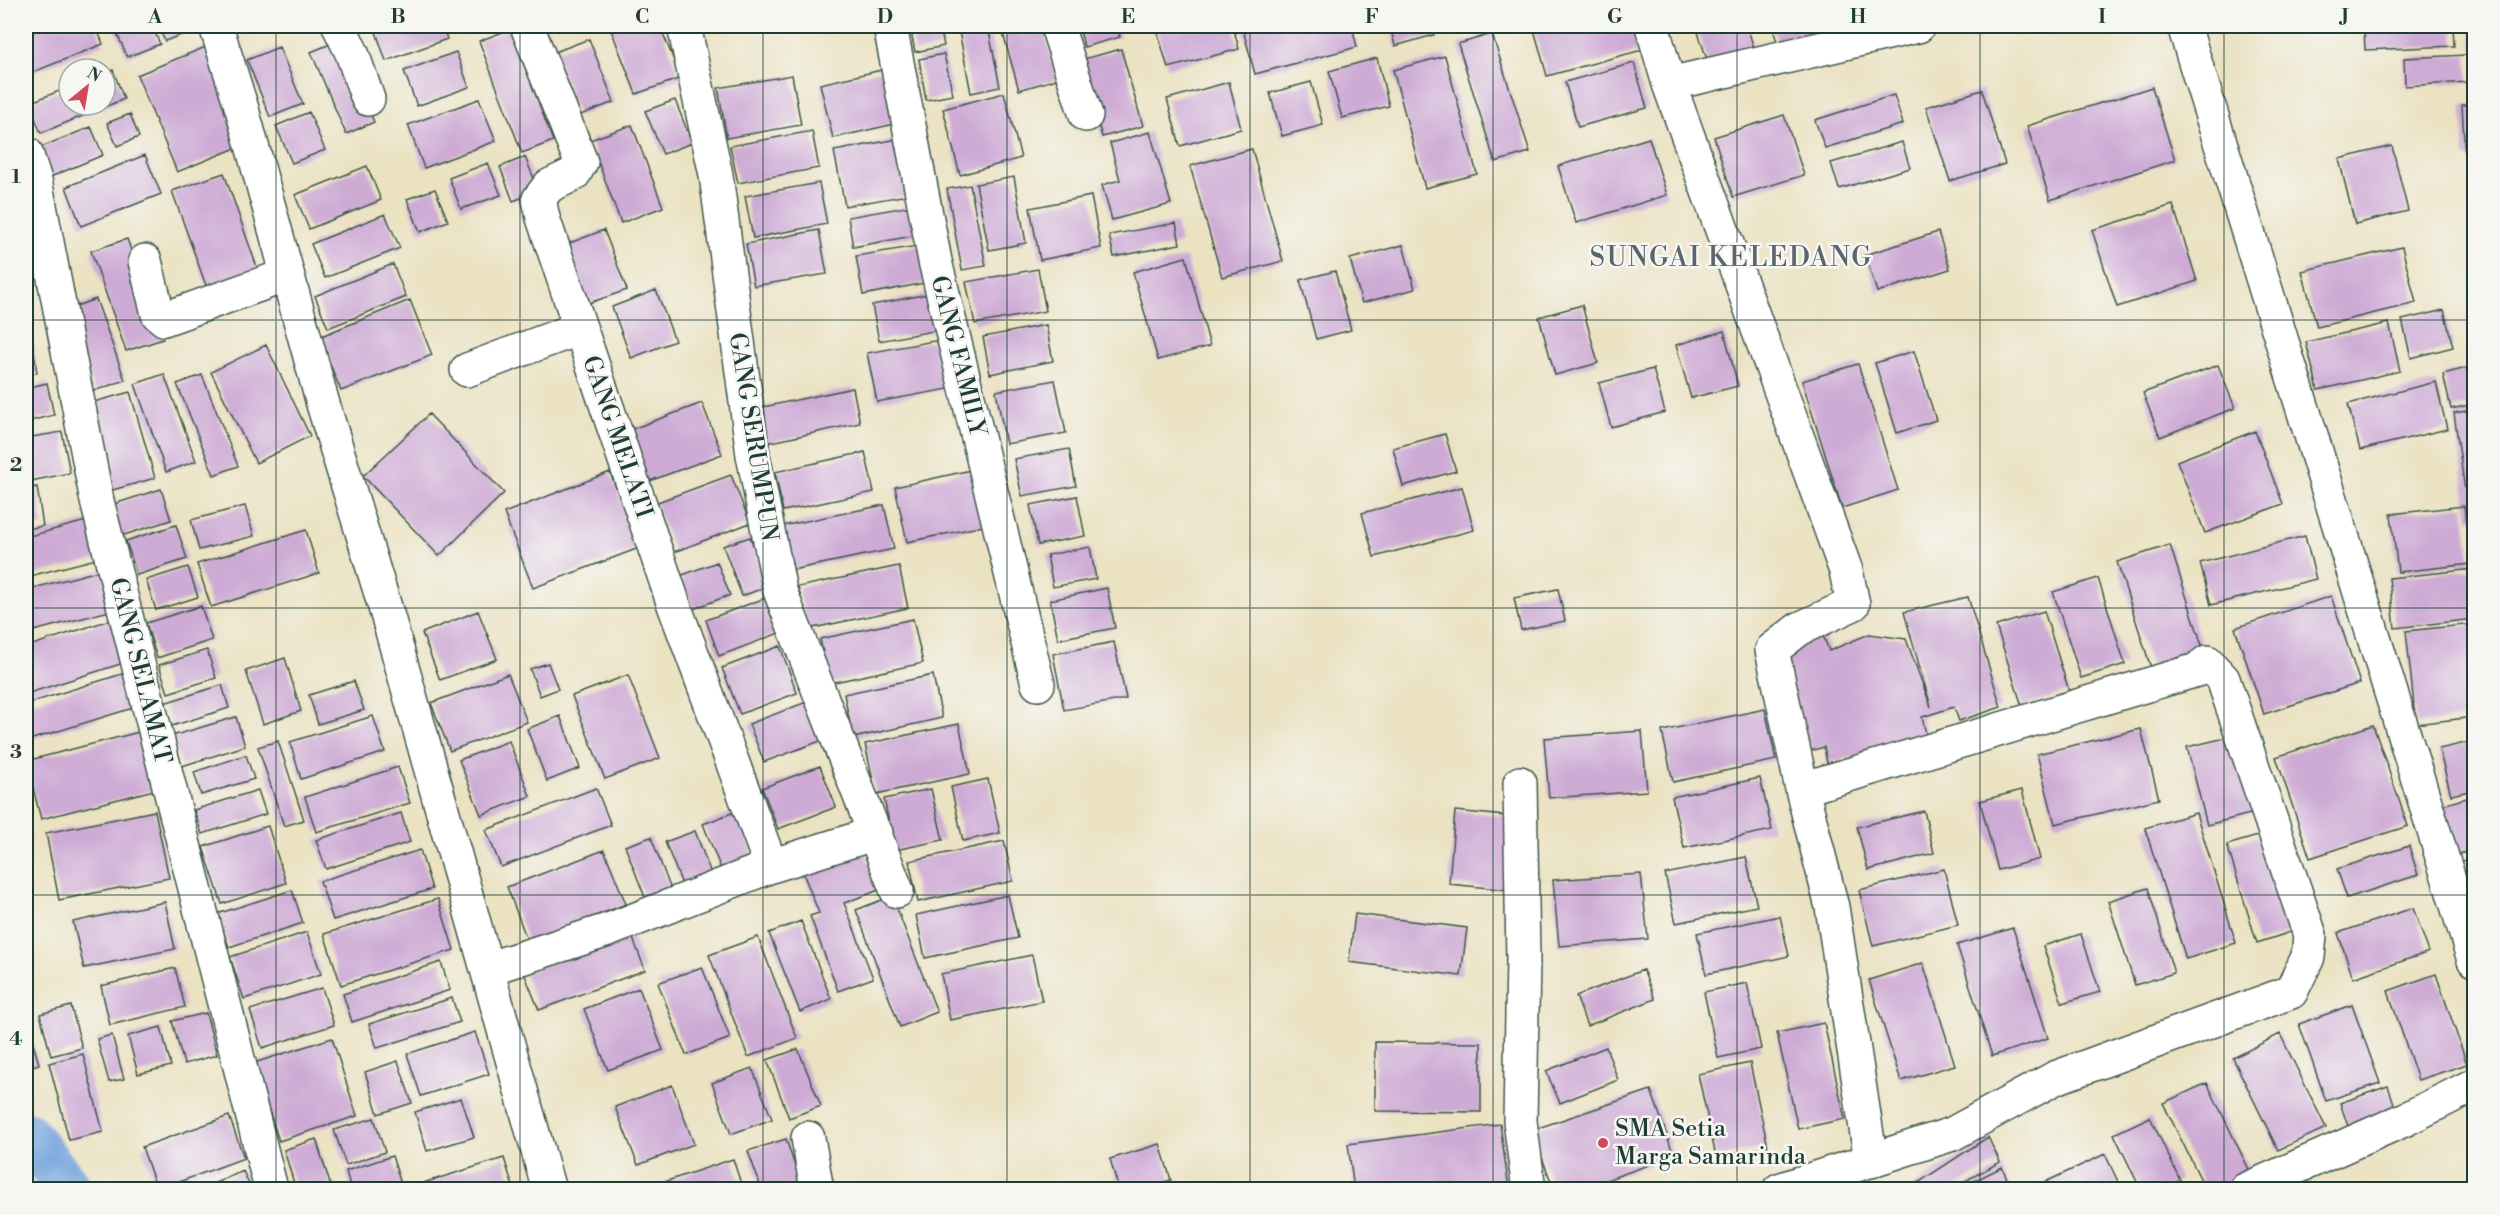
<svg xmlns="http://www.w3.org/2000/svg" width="2500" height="1215" font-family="'Libre Bodoni',serif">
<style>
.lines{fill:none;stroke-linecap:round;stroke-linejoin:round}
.canal{stroke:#6fa1da;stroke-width:46}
.building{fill:#ceabd5}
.minor-casing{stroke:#3e5649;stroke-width:36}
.minor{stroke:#fff;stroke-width:33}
.grid{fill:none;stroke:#1f3d34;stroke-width:1.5;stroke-opacity:0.55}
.poi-dot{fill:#d1495b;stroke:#f6f6f2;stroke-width:2}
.labels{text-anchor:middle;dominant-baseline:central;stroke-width:5;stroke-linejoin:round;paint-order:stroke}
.street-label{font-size:24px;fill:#1f3d34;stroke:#f6f6f2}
.poi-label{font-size:24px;fill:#1f3d34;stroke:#f6f6f2;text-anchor:start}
.quarter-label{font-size:27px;letter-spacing:1.5px;fill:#5c646c;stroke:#f6f6f2}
.neatline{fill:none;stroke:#1f3d34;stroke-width:2}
.grid-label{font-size:20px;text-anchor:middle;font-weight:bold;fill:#1f3d34}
</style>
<rect width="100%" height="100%" fill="#f6f6f2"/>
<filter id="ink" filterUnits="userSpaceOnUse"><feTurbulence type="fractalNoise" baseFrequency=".0167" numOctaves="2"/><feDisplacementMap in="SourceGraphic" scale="12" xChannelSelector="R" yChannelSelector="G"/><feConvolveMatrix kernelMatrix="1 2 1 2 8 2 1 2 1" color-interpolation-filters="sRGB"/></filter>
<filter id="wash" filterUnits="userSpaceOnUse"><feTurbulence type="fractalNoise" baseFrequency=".008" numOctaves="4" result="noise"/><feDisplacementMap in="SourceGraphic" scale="24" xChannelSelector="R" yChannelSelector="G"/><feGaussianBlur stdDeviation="1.35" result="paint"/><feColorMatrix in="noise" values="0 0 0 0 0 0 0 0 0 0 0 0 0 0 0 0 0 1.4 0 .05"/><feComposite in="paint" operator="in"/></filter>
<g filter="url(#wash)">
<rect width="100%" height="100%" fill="#ebe2c2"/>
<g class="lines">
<!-- canal -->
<path class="canal" d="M26,1134L70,1190"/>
</g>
<g id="blocks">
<!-- building -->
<path class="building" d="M26,26H96L103,44L26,75Z
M114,26H152L160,44L127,57Z
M158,26H204L165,41Z
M384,26H442L447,39L386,61L375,29Z
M615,26H660L681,78L636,94L610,27Z
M706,26H727V27L707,31Z
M800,26H818V27L801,30Z
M910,26H940L944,46L915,52Z
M958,26H988L1000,87L971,93Z
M1001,26H1043L1057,79L1019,90Z
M1079,26H1117L1120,37L1084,47Z
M1174,26H1233L1239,49L1168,68L1157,30Z
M1242,26H1352L1357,47L1255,74Z
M1390,26H1432L1434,35L1395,46Z
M1533,26H1636L1642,50L1547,76Z
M1696,26H1747L1757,58L1711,72Z
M1772,26H1834L1839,40L1782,57Z
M2364,26H2453L2454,46L2365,50Z
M2471,26H2474V49H2473Z
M511,29L553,141L522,153L479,41Z
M1492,34L1530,152L1495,162L1458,44Z
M589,39L614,102L578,116L555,52Z
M340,40L374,122L346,134L311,52Z
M208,46L248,143L177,172L137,75Z
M279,47L303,104L270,117L247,60Z
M1121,49L1143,126L1102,137L1080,60Z
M456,52L469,87L417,106L404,71Z
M944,54L953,95L926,100L919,59Z
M2467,55L2468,82L2405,86L2404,58Z
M1445,56L1477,174L1425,188L1393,70Z
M1377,58L1389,106L1342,118L1329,71Z
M1634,63L1647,108L1578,127L1565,82Z
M895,67L908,121L833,138L820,84Z
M113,70L124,99L41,133L29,103L69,87V105H105V73Z
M792,75L801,125L727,138L718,88Z
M1229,82L1241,129L1180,146L1167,99Z
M1311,82L1323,125L1282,136L1270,93Z
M2152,87L2175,160L2050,200L2027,126Z
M1982,90L2005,164L1950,181L1926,107Z
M1004,93L1021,158L960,175L943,109Z
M1894,95L1903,124L1825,148L1815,120Z
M479,99L496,141L424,168L408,125Z
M675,100L692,143L663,154L645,111Z
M2474,104V158H2465L2462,105Z
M309,112L325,150L292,163L276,126Z
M130,114L139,137L117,146L107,123Z
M1784,115L1804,175L1733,197L1714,137Z
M632,125L663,207L621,223L590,140Z
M91,127L103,155L48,178L36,149Z
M812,131L819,168L738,183L730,146Z
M1150,132L1171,204L1112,220L1102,185L1120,180L1110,143Z
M1649,138L1667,195L1576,223L1558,166Z
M898,139L908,195L845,206L834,151Z
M1902,142L1910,168L1839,189L1831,163Z
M2392,146L2408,211L2355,224L2339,159Z
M1252,149L1283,261L1222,277L1190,166Z
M145,155L161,194L81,226L66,187Z
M525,157L539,191L513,201L500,167Z
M488,163L501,195L461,209L449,178Z
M367,166L381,200L309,229L295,195Z
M224,173L259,273L208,291L172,191Z
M1014,177L1026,243L989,250L976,184Z
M819,183L827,224L753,238L745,196Z
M970,185L986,266L962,270L947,189Z
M435,189L448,221L420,232L407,199Z
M1091,196L1101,248L1040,260L1030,208Z
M917,205L923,234L853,247L848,217Z
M2173,205L2197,281L2117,307L2092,230Z
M385,214L400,248L325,278L311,244Z
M1176,223L1180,244L1114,257L1109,235Z
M604,230L627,290L589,303L567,244Z
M819,230L827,274L754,286L746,244Z
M1938,232L1950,269L1877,292L1865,255Z
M127,239L163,339L126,351L91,251Z
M923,245L930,282L863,295L856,256Z
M1403,245L1415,289L1362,303L1350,259Z
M2402,247L2416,303L2317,327L2302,271Z
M1186,257L1210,346L1158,360L1133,272Z
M393,264L406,297L328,328L315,296Z
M1038,269L1046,311L975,324L966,282Z
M1335,271L1351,330L1316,339L1300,280Z
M656,290L675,341L631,358L612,307Z
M933,293L939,330L879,341L872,305Z
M26,294L37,373L26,374Z
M96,299L125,380L94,391L65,310Z
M410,300L432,355L341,391L319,337Z
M1582,305L1598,363L1555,375L1539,317Z
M2444,310L2453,347L2411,358L2402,320Z
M2389,323L2400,371L2318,390L2306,342Z
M1046,325L1053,361L990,374L983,337Z
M1724,331L1738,386L1691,398L1676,345Z
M945,339L954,388L877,402L867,353Z
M266,345L310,436L256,463L211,372Z
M1914,351L1936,420L1897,433L1875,363Z
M1858,364L1898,490L1842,508L1802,381Z
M2218,365L2235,408L2160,437L2143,393Z
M2474,366V404L2451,409L2443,374Z
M1653,369L1665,412L1611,427L1599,383Z
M164,374L196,461L166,472L135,384Z
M202,375L238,466L214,475L177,384Z
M1055,380L1066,433L1006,444L996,391Z
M2436,382L2447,429L2360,450L2348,404Z
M47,383L54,415L26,422V388Z
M853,388L860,423L762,444L754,409Z
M130,392L155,478L109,491L83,405Z
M702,403L722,454L647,482L627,431Z
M2474,410V518L2469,519L2454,413Z
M429,414L504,493L439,556L363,476Z
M2255,431L2283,504L2205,533L2177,461Z
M62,432L70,473L26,482V438Z
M1445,434L1456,471L1403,486L1393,448Z
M1069,449L1076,486L1022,496L1014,459Z
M865,452L874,492L783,511L775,472Z
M980,468L993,524L907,542L895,487Z
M610,472L639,548L533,588L504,513Z
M731,475L750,523L674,552L655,503Z
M37,487L43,526L26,529V489Z
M1462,487L1474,530L1374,557L1362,513Z
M161,489L171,520L121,536L111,505Z
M1077,496L1085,536L1038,545L1030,505Z
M884,505L894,549L792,570L782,526Z
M245,506L254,536L199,550L191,520Z
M2464,506L2471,564L2398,572L2391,514Z
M90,520L100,558L26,577V537Z
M176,525L187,559L137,575L126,541Z
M306,530L319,573L211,607L197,564Z
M2305,536L2316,579L2211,605L2200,563Z
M750,537L769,586L742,596L723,546Z
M2170,545L2205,655L2152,671L2117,562Z
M1090,547L1096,579L1053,587L1047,555Z
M717,562L730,595L693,609L680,576Z
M899,566L908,608L808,629L798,587Z
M188,567L198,597L156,610L146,580Z
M2474,569V619L2395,628L2389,578Z
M102,570L113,610L26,633V590Z
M2098,578L2125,664L2081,678L2053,592Z
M1107,588L1115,628L1058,639L1050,600Z
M1558,589L1565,621L1521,630L1514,598Z
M2331,596L2360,683L2264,714L2235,628Z
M768,597L782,632L719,656L706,620Z
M1968,597L2001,707L1959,721L1954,707L1922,717L1927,738L1827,763L1824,747L1804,753L1785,657L1820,627L1829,651L1869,634L1906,639L1931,707L1904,612Z
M201,606L212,640L157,658L146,623Z
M478,611L497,659L440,680L422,633Z
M2044,611L2069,691L2022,706L1996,626Z
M119,617L133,660L26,694V647Z
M913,619L923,663L830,683L820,639Z
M2474,624V717L2416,724L2406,631Z
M1114,642L1126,699L1064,710L1053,654Z
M780,646L797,693L740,714L722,668Z
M207,650L216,678L168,693L159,665Z
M285,658L301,711L263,724L246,671Z
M548,663L558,689L540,696L530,669Z
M125,673L136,707L26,741V704Z
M508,674L527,722L450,751L431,703Z
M628,675L660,758L605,779L572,696Z
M933,675L942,718L853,738L844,694Z
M354,681L364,710L318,724L309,695Z
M222,685L229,708L172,726L164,703Z
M809,701L823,740L764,762L749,724Z
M1765,709L1776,760L1673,782L1662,731Z
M373,716L385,752L301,779L290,742Z
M560,716L580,768L547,781L527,729Z
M236,717L245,746L182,766L172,736Z
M959,724L970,774L876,794L865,744Z
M2373,725L2408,826L2310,858L2276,757Z
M2141,729L2159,799L2055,824L2037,754Z
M1642,731L1647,791L1549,798L1544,738Z
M139,732L154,790L41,819L26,761Z
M2234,736L2254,813L2207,825L2187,747Z
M278,741L304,820L284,826L258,747Z
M509,741L530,796L481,815L459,760Z
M2474,741V790L2451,795L2439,749Z
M246,755L254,779L201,795L194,772Z
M820,766L836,807L778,829L762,788Z
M398,767L410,803L316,832L305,797Z
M1760,778L1772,830L1684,848L1672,797Z
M988,779L1000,833L963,841L951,787Z
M596,788L611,825L501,867L486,830Z
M931,789L943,840L895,850L884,799Z
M258,790L266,814L202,834L194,810Z
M2022,790L2040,859L1998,870L1980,801Z
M2474,796V850L2455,855L2442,805Z
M155,811L169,878L59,900L46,833Z
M737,811L758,867L725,879L703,824Z
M1455,811L1516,817L1509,890L1449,884Z
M1924,811L1934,853L1868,870L1857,827Z
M401,813L410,842L326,869L316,840Z
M2196,813L2236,943L2186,959L2145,828Z
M27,822L31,844L26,846V822Z
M268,826L286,883L222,904L203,847Z
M695,831L715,884L686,894L665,842Z
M2272,832L2303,928L2257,943L2227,845Z
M651,837L673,895L648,905L625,846Z
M1004,841L1013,881L918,902L909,861Z
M862,845L879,890L844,903L873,978L838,991L810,916L819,913L801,868Z
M2409,846L2418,875L2347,898L2337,869Z
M420,850L432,889L333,920L320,881Z
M604,850L626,904L528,942L507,887Z
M1746,857L1757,906L1676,923L1665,874Z
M2474,859V913L2460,861Z
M1944,869L1958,925L1873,946L1859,890Z
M1641,874L1648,939L1559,946L1553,880Z
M2148,888L2174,973L2135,985L2108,901Z
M292,890L303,923L229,947L217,914Z
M1008,895L1018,938L925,958L916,915Z
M892,896L937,1012L900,1027L856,910Z
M438,899L454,950L341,985L324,934Z
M165,902L175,949L84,968L73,922Z
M2413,908L2429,952L2353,978L2338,933Z
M1355,914L1467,928L1461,976L1349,962Z
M1780,916L1789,956L1706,974L1697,933Z
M801,921L831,999L800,1012L769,933Z
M2013,928L2048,1038L1992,1056L1957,945Z
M307,932L321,974L244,999L230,957Z
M631,933L645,970L539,1010L524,973Z
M2081,934L2100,992L2062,1003L2043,946Z
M758,937L797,1038L748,1057L709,955Z
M1032,955L1042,1001L950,1020L941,974Z
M441,962L450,990L352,1022L343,994Z
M1923,963L1955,1065L1901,1081L1869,980Z
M702,967L730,1038L686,1055L658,983Z
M175,968L185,1007L110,1025L101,986Z
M1643,970L1655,999L1587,1026L1576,996Z
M2436,974L2467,1064L2418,1080L2388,991Z
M1747,983L1761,1049L1718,1058L1704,992Z
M322,988L334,1025L262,1048L250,1010Z
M639,988L663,1050L608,1070L584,1009Z
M452,998L460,1022L377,1048L369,1024Z
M2352,1005L2380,1083L2326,1101L2299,1024Z
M71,1006L82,1048L51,1056L40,1014Z
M206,1013L217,1055L184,1064L172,1021Z
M26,1019L39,1064L26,1068Z
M1824,1023L1845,1119L1798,1129L1777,1033Z
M161,1027L171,1066L138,1074L128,1036Z
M475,1032L489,1074L421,1096L407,1054Z
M2280,1034L2326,1128L2278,1150L2233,1058Z
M112,1035L124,1079L109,1082L97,1039Z
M332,1038L357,1116L279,1141L254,1063Z
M1375,1042L1481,1043V1112L1375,1111Z
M1606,1047L1618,1080L1560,1103L1546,1071Z
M798,1049L821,1106L789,1118L767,1060Z
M83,1054L103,1132L69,1140L49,1063Z
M398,1061L412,1103L378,1114L365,1072Z
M1750,1063L1768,1147L1716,1157L1698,1074Z
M752,1068L772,1119L731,1134L712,1083Z
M2207,1083L2255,1182L2241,1190H2206L2163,1103Z
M672,1085L694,1144L638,1165L615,1107Z
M2388,1086L2398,1115L2350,1132L2340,1103Z
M1651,1090L1674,1156L1578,1190H1554L1532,1130Z
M461,1098L474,1137L427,1151L415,1112Z
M229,1116L244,1158L157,1190L142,1147Z
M2150,1117L2180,1180L2160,1190H2141L2114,1134Z
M374,1118L385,1152L346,1165L334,1130Z
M1500,1124L1509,1190H1354L1348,1144Z
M1988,1137L2000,1162L1949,1190H1907Z
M316,1139L332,1190H296L284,1150Z
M786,1139L803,1190H762L748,1151Z
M1160,1144L1171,1180L1137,1190H1119L1110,1159Z
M2105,1154L2122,1190H2041L2039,1185Z
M392,1156L403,1190H351L346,1171Z
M504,1158L514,1190H425L423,1183Z
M733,1159L743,1190H643V1189Z
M2002,1167L2012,1190H1956Z
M243,1171L251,1189H201Z"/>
</g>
</g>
<g filter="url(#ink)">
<use href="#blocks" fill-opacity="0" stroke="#3e5649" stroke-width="1.5"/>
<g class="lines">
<defs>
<path id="minor" d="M216,26L242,109L323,404L388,617L549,1190
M339,26L352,53L368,99
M527,26L581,162L574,174L549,186L539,199L543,218L674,605L771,866
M684,26L716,175L753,455L780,591L897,891
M890,26L935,261L1038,684
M1057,26L1086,115
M1652,26L1669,84L1846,571L1853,604L1799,629L1772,650L1802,789L1832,907L1871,1161
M2184,26L2474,960
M1669,84L1918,26
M26,153L35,180L97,501L270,1185
M145,261L158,314L164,319L287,275
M467,370L580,328
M1520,783L1523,960L1520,1121L1529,1190
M487,969L611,929L771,866L876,833
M808,1138L817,1190
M1779,1190L1952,1134L2055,1078L2291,992L2308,957L2310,935L2223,679L2207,662L2197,670L1802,789
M2245,1190L2406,1119L2474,1085"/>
</defs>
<!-- minor casing -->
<use href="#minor" class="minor-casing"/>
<!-- minor -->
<use href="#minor" class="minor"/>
</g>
</g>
<!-- grid -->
<path class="grid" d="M276,26V1190M520,26V1190M763,26V1190M1007,26V1190M1250,26V1190M1493,26V1190M1737,26V1190M1980,26V1190M2224,26V1190M26,320H2474M26,608H2474M26,895H2474"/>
<!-- markers -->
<circle class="poi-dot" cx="1603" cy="1143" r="6"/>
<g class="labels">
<!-- street labels -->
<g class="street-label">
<text transform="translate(958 356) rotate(76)">GANG FAMILY</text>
<text transform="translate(617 437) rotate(71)">GANG MELATI</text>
<text transform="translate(753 437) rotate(81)">GANG SERUMPUN</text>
<text transform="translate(140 671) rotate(76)">GANG SELAMAT</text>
</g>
<!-- poi labels -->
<g class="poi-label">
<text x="1615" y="1129">SMA Setia<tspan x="1615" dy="28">Marga Samarinda</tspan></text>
</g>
<!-- quarter labels -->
<g class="quarter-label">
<text x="1731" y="258">SUNGAI KELEDANG</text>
</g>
</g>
<!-- margin -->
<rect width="2500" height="1215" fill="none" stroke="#f6f6f2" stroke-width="66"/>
<!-- north arrow -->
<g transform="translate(87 87) rotate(30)"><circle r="28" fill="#f6f6f2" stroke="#a0aca6" stroke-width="1.5"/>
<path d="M0-4.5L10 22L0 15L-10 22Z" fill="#d1495b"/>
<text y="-9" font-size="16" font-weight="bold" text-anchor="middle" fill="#1f3d34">N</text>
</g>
<rect x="33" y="33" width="2434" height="1149" class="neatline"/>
<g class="grid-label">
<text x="155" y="23">A</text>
<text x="398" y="23">B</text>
<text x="642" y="23">C</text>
<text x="885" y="23">D</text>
<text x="1128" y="23">E</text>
<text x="1372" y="23">F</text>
<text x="1615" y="23">G</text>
<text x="1858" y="23">H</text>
<text x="2102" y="23">I</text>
<text x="2345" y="23">J</text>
<text x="16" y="183">1</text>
<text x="16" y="471">2</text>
<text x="16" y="758">3</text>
<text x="16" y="1045">4</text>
</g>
</svg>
